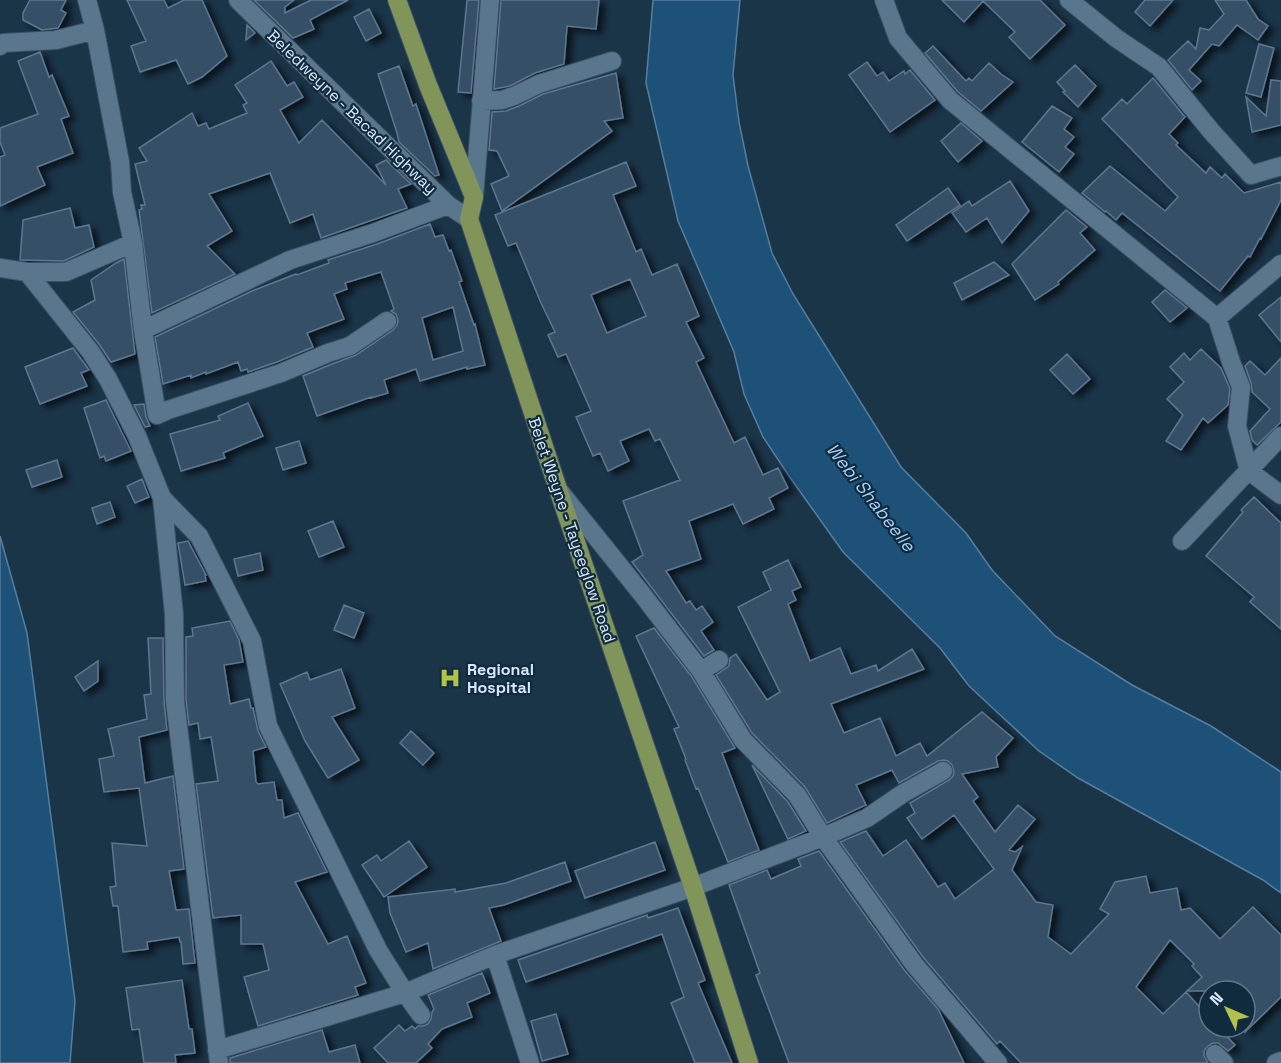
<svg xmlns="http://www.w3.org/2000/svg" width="1281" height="1063" font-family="'Space Grotesk',sans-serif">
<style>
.water{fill:#1e5178;stroke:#567e9e;stroke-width:1.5}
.building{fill:#365066;stroke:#5c778f;stroke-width:1.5;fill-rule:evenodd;filter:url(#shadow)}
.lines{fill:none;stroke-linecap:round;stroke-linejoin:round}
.minor-casing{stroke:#3b5062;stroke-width:20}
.major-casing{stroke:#3b5062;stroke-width:20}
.minor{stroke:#5a768d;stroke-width:18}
.major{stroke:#81955b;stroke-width:18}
.labels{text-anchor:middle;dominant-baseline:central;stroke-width:4.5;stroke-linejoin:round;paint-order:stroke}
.street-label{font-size:16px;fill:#d9e8f6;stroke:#102a3e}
.poi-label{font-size:16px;font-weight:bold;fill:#d9e8f6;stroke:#102a3e;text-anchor:start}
.water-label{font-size:18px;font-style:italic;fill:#a7d1f6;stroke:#102a3e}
</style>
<defs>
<filter id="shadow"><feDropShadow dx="6" dy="4" stdDeviation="3" flood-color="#0009"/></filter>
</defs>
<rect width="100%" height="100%" fill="#1a3448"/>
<!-- water -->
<path class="water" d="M653,0H740L733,75L739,122L748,166L772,253L793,294L901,467L966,533L992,570L1055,636L1132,685L1211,726L1281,772V893L1263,880L1078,778L1039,751L969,686L940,648L843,552L789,476L763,437L744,394L734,352L678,221L646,83Z
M0,536L27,633L75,1001L70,1063H0Z"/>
<!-- building -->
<path class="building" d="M30,0H66L61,10L66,13L58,28L42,30L23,20V13Z
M127,0H164L168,8L184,0H202L227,56L202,77L188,84L176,60L140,72L131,46L146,41Z
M254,0H294L285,7V13L311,0H348L310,20L314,29L293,38Z
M467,0H479L471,93L458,92Z
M501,0H599L596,29L567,26L564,64L535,73L510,86L494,89Z
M942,0H1040L1065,25L1030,59L1009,37L1015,32L983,1L964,22Z
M1145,0H1173L1150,26L1135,12Z
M1215,0H1246L1258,19L1268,26L1258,40L1237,25L1219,46L1212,44L1189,70L1201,81L1192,90L1168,60L1188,41L1196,49L1200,28L1209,30L1224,14Z
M369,9L381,33L366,41L354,17Z
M247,25L255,33L246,40Z
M1259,44L1274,48L1261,97L1246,93Z
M933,46L966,81L969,78L972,81L989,63L1001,74L1013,82L981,111L958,92L925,53Z
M40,52L49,77L52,75L69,116L61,119L73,153L37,167L45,185L0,206V157L5,155L0,142V128L38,114L18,61Z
M271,61L287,86L294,82L303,97L280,110L299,143L322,120L386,185L376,165L386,160L411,184L398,189L407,208L321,238L313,214L290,223L270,173L209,194L232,231L207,246L235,274L152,313L139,210L142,209L141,205H145L135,164L147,161L139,148L192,113L198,126L206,123L209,129L247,113L243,105L247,103L235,85Z
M867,62L877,76L883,72L889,81L904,71L905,74L910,70L935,100L890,132L849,75Z
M1075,65L1096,86L1078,107L1063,92L1065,91L1057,82Z
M399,66L413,106L416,104L439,175L435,176L399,142L397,133L378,74Z
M616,73L623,118L604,121L612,131L502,211L491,184L509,176L497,151L489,150L492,112L506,111L519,106L543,94Z
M1153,78L1185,117L1169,134L1178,143L1176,145L1206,173L1210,167L1222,178L1225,174L1244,193L1281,182V200L1261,239L1260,238L1250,257L1248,256L1220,291L1122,213L1116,220L1106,211L1105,212L1082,193L1110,166L1165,211L1178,197L1102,119L1122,99L1127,104Z
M1271,80L1281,81V125L1252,132L1246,97L1266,116Z
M1052,106L1072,118L1064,129L1074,137L1065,147L1074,154L1059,172L1022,142Z
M961,123L982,141L958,162L941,141Z
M626,162L636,186L613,195L636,252L641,249L652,275L677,264L699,316L686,322L704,358L696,362L734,443L745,437L763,475L778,468L788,488L769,498L774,509L743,524L733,504L689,521L701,559L666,571L686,603L690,601L696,610L702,606L713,622L701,631L714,650L704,656L632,562L643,555L623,501L680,480L660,439L655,441L649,429L620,441L629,461L608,471L600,453L593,456L576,417L591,411L566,354L558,357L548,335L555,332L541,303L516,243L508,246L495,215ZM630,279L646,316L607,333L591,295Z
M1010,181L1029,211L1002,243L987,218L966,232L952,213L969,201L972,206Z
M948,188L960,205L907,241L896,225Z
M70,208L75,228L89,225L94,247L64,261L20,260L23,220Z
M1066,210L1087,227L1080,233L1095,250L1058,282L1059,284L1035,300L1012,264Z
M430,224L435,237L443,235L449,251L451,250L462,281L459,282L474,325L475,324L485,365L467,369V367L420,381L416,369L384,380L388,393L371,398V397L317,416L303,376L332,364L356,355L393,330L397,325L398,320L396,314L391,311L394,309L381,272L345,283L347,289L334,294L344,319L307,333L313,347L277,362L248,372L247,369L241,371L238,362L206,374V372L191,378V375L163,384L155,337L252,291L296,274L297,275L329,263L328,260L377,244ZM453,307L463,351L433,360L422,318Z
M124,259L135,354L111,362L99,344L73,312L95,300L91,280L116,263Z
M994,262L1009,275L962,300L954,283Z
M1165,290L1187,308L1170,322L1152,302Z
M1281,297V342L1259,315Z
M73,348L89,370L81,373L87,386L40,404L25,367Z
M1201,349L1221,368L1230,389L1228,405L1208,423L1203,418L1181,450L1166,441L1183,415L1167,399L1184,382L1170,367L1184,353L1190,360Z
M1067,354L1090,379L1073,394L1050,370Z
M1281,358V422L1257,445L1252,440L1250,431L1270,409L1252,392L1251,383L1245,366L1250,361L1265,375Z
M106,400L131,451L106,461L104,456L100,458L84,408Z
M248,403L263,436L223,453L225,458L181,471L170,434L220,420L218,416Z
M144,404L146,417L150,426L145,427L134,405Z
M299,441L306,463L283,470L276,448Z
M57,460L62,477L32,487L26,470Z
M142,479L149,497L135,503L127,486Z
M1254,497L1281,523V629L1250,602L1254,597L1206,556L1243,512L1241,510Z
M110,502L115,517L97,524L92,508Z
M333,521L344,547L319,557L308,531Z
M188,541L206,575H205L206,581L185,585L178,543Z
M260,553L263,570L238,576L234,559Z
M788,560L801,587L792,591L796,600L788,604L810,661L840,648L851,674L876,665L878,671L912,649L924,669L831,704L844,733L880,718L896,756L920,743L927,756L982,712L1013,738L996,757L998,767L962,774L978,797L973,801L995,832L1018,805L1035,819L1009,850L1015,852L1022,847L1012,870L1036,902L1053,905L1048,937L1071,954L1109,914L1100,909L1115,882L1146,876L1150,893L1177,888L1181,910L1190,908L1220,939L1253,907L1281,935V997L1245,1032V991H1187L1202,977L1192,966L1194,964L1170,940L1136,987L1163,1014L1186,992L1209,1017V1027H1218L1235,1045L1228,1051L1218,1043H1213L1208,1046L1204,1051V1056L1208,1063H1021L1000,1041L997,1044L923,957L840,842L866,831L883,856L906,840L938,887L945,883L955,899L994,869L954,815L922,839L907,818L915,813L910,803L949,780L953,776L954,772L952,765L948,761L944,760L938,761L899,783L892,770L856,785L866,805L827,823L805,787L752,733L716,675L729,666L730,658L736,654L767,700L780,692L738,607L771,590L763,572Z
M344,605L364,613L354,638L334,630Z
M230,621L239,640L243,662L224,665L230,704L249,699L251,708H253L258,731L266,747L253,751L256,782L258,784L274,782L277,800H282L284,818L298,813L327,872L295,882L328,944L347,936L366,983L355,987L358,995L258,1026L244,977L269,970L263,944H241V915L213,918L196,784L218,781L211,737L200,739L198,723L189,725L186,700V637L193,636L192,628Z
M654,628L692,677L735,748L722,753L759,850L728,862L698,788L696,789L685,760L686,759L674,729L679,727L636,636Z
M148,638H163L164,701L167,730L139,737L145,783L173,776L184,869L169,871L176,910L189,909L195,963L183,964L181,942H180L179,937L147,942L148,949L123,952L118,906H113L110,887L116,886L112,843L147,846L139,788L104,792L99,759L114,756L108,729L147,719L144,695L151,694Z
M98,661V681L84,691L75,677Z
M341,669L355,708L332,717L359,760L328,778L305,741L280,684L307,672L310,680Z
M411,731L434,753L423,765L400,743Z
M752,765L788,802L806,831L788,839Z
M409,841L427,867L384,897L362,865L377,855L381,861Z
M655,842L665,870L585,898L575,871Z
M819,851L905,971L938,1009L964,1063H789L756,975L760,973L729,885L767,870L771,879L801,866L798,859Z
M565,862L571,881L504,905L489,908L501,941L433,969L428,943L406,952L390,913L388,897L455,889V892L506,883Z
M678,908L705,980L698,983L732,1063H695L671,1003L684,997L662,934L526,982L518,960L647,915L648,918Z
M482,973L490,993L467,1003L472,1017L442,1029L428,1044L432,1048L416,1063H388L374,1048L399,1025L405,1031L412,1026L415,1029L418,1026H423L428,1024L431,1019L432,1012L434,1009L428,995Z
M182,980L189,1029H192L195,1053L175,1055L176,1063H144L139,1029L132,1030L126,988Z
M556,1014L568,1054L542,1061L531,1021Z
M322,1030L329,1052L355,1045L360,1063H230V1058Z"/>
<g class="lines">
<defs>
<path id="minor" d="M87,0L95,30L120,162L122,192L133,243L143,330L157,415L168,410L281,373L328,353L350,346L387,321
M238,0L448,205L469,219
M884,0L898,38L950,100L1217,318L1231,362L1241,387L1237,426L1249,471L1281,495
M1069,0L1116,38L1159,67L1211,131L1251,175L1281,166
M0,46L3,43L56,40L95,30
M481,101L502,100L514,96L539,84L612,61
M474,197L490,0
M0,268L27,272H66L133,243
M27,272L90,351L108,379L137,436L162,498L174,614L175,701L219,1063
M1217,318L1281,264
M143,330L290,260L373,233L448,205
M560,492L642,594L701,671L743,740L797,795L823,837L914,964L998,1063
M162,498L199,536L252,641L268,726L378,950L405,993L421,1015
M1182,541L1281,436
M701,671L719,660
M495,955L530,1063
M217,1050L405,993L495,955L693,887L823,837L867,818L902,794L943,771
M1215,1054L1224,1063
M1276,1063L1281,1061"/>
<path id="major" d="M397,0L428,85L474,197L469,219L559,492L693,887L749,1063"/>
</defs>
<!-- minor casing -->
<use href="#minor" class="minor-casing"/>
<!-- major casing -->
<use href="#major" class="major-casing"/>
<!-- minor -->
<use href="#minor" class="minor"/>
<!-- major -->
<use href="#major" class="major"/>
</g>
<!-- icons -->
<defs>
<symbol id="hospital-bare" viewBox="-9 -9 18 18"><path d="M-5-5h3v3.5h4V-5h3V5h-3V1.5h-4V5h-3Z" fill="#b2c34c" stroke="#102a3e" stroke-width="2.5" paint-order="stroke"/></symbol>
</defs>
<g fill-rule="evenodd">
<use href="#hospital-bare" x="435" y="663" width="30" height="30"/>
</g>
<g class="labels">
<!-- street labels -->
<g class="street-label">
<text transform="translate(352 112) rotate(44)">Beledweyne - Bacad Highway</text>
<text transform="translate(572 530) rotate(71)">Belet Weyne - Tayeeglow Road</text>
</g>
<!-- poi labels -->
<g class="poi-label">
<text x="467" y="669">Regional<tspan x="467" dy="18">Hospital</tspan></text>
</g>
<!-- water labels -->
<g class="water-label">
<text transform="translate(871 497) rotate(52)">Webi Shabeelle</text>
</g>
</g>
<!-- north arrow -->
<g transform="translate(1227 1009) rotate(314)"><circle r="28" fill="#102a3e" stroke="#607688" stroke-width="1.5"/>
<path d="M0-4.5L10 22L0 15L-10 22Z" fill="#b2c34c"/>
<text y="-9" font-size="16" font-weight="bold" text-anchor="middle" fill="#d9e8f6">N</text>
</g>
</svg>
